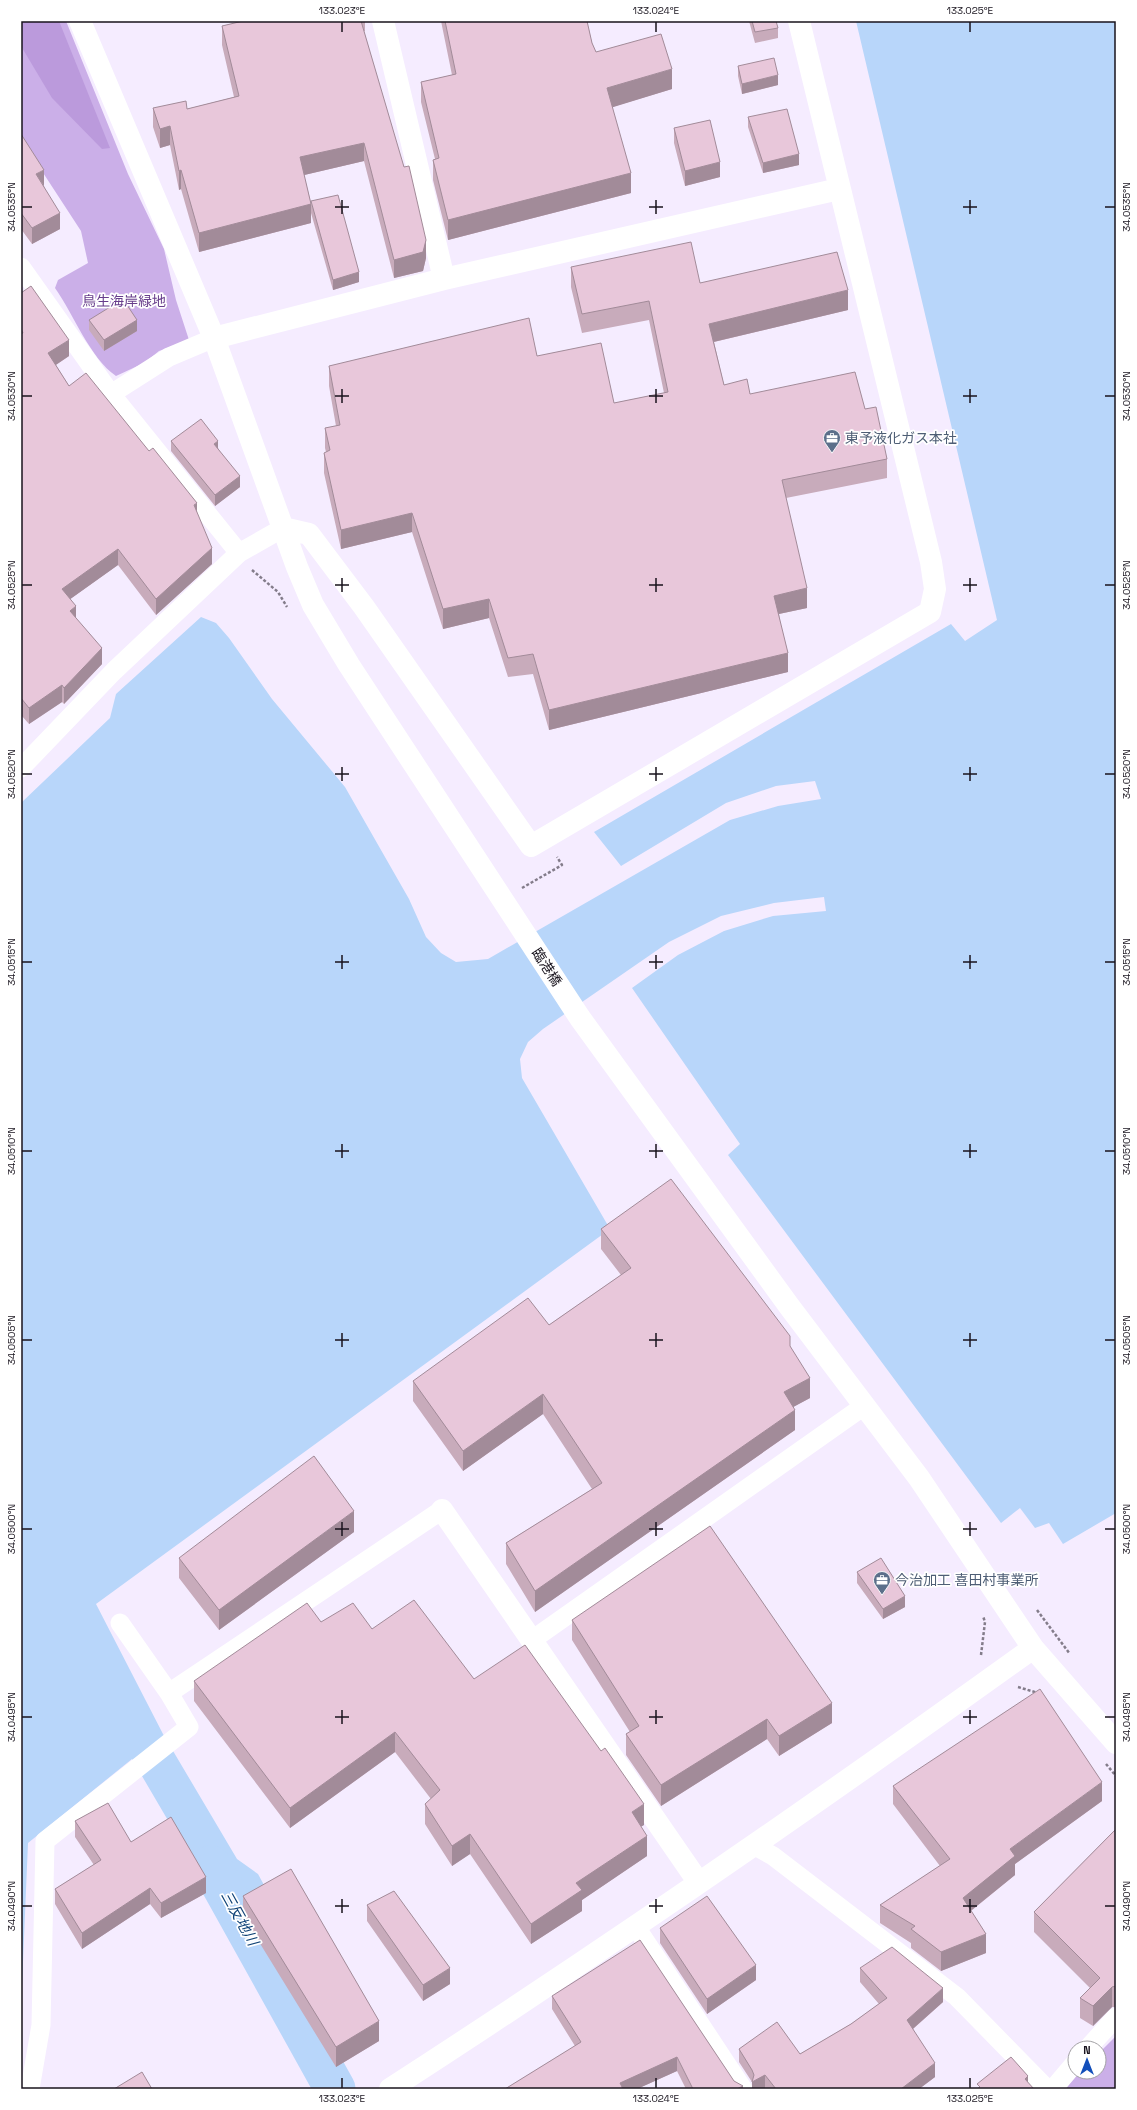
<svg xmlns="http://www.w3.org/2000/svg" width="1137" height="2110" font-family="'Space Grotesk','Noto Sans JP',sans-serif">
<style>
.green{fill:#cbafe8}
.forest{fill:#bb9adc}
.water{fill:#b8d6fa}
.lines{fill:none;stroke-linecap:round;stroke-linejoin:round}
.river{stroke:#b8d6fa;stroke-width:41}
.path{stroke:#837c8a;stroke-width:2.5;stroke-dasharray:3 2;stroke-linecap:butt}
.street{stroke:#fff;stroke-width:19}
.secondary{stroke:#fff;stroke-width:22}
.wall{fill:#c8abbb}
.shaded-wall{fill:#a28b99}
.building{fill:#e8c7da;stroke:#a28b99}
.ticks{fill:none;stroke:#18131d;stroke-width:1.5}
.labels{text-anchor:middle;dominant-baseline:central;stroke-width:3.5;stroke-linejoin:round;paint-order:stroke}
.park-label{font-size:14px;fill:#673d8b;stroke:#fff}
.service-label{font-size:14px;fill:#4e5e75;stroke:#fff;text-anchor:start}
.street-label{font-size:14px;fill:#18131d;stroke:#fff}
.water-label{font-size:15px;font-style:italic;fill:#104377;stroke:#fff}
.neatline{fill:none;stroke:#18131d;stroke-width:1.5}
.ticks-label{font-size:10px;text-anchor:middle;fill:#18131d}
</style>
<rect width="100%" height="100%" fill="#f5ecff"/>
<!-- green -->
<path class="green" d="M21,21H66L128,174L164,249L176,300L189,340L159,351L144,363L116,376C90,358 74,315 55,288L58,280L88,263L81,231L21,139Z
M1116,2036V2089H1062L1079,2072H1099V2053Z"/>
<!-- forest -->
<path class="forest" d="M21,21H59L110,148L102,149L52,98L21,46Z"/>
<!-- water -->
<path class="water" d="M856,21H1116V1513L1063,1544L1049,1523L1035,1528L1020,1508L1001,1523L728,1155L740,1144L632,988L678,955L724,931L773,916L826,911L824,897L774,903L721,916L669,942L543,1029L528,1042L520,1059L522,1078L610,1229L96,1604L163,1734L237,1859L258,1874L270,1896L231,1920L224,1916L132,1759L28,1843L21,2009V803L110,718L116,694L201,617L216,623L229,638L272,699L345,787L409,899L426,937L441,953L456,962L488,959L730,820L778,806L821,799L815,781L776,786L726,803L621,866L594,832L951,624L965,641L997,620Z"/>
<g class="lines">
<!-- river -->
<path class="river" d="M211,1866L335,2089"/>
<!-- path -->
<path class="path" d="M252,570L278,592L287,607
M522,888L562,865L557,857
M1037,1610L1070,1654
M981,1655L985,1622L983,1616
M1018,1687L1038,1693
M1106,1764L1116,1776"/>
<!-- street -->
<path class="street" d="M21,267L111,394L239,553
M111,394L169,357L214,338
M21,768L114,671L239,553L283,528
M532,1640L864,1406
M169,1693L442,1510
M755,1846L773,1856L957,1997L1047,2089
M636,1927L743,2089
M1088,2048L1116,2017
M30,2089L41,2025L45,1841L189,1727L169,1693L120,1623
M1053,2089L1075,2063"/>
<!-- secondary -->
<path class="secondary" d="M80,21L214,338L297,567L313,605L349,665L580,1018L789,1306L919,1478L1033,1648L1116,1743
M383,21L444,279
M214,338L444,279L839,189
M283,528L309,534L364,607L531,846L930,612L935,589L931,562L799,21
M442,1510L699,1883
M390,2089C608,1948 822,1800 1033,1648"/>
</g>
<!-- wall -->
<path class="wall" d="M243,21H365V31H364L426,258L423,271L394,278L364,161L304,175L311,203L359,282L333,290L311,213V223L199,252L181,189L179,190L170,145L160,148L153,127V108L187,109L234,97L222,45V26Z
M441,21H587L592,43L596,52L672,89L612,107L631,193L448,240L433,180V160L435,159L421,102V82L452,75Z
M749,21H776L778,28V38L755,43Z
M738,66L778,85L742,94L738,76Z
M748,117L799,165L763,173L748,127Z
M674,128L720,177L685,186L674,143Z
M21,134L44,186L60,229L32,244L21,229Z
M571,267L700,283L848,310L714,342L724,385L750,394L865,409L887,459V478L786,498L807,608L779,614L788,672L549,730L533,674L508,677L489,618L443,629L412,532L341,549L324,473V453L326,452L325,448V428L336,426L329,386V366L537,356L614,403L664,393L649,320L582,333L571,287Z
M21,293L69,356L56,365L69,386L197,514L212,564L156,615L118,565L70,599L76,619L102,664L64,704L62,702L29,724L21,715Z
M89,320L137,331L104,351L89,330Z
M171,441L218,448L240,487L215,506L171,451Z
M601,1229L790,1346L810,1398L793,1407L795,1430L535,1612L506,1564V1543L592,1489L543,1414L463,1471L413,1401V1381L549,1325L621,1275L601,1249Z
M354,1532L219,1630L179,1578V1558Z
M857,1572L905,1607L883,1619L857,1583Z
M572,1620L832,1723L779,1756L767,1739L661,1806L626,1755V1734L630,1732L572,1640Z
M321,1622L372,1629L474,1679L644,1825L641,1826L647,1856L582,1900V1911L531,1944L470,1854L452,1866L425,1824V1804L431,1799L395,1752L290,1828L194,1701V1681Z
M893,1786L1102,1801L1015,1864V1875L971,1911L986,1953L941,1971L911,1948V1943L880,1923V1905L940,1866L893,1804Z
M75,1821L131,1842L206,1893L161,1918L150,1904L82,1949L55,1904V1889L94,1865L75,1837Z
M1116,1829V2007H1112L1093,2026L1080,2018V1998L1090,1988L1034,1932V1912Z
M243,1896L379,2041L336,2067L243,1916Z
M367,1905L450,1984L423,2001L367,1921Z
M660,1928L756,1980L707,2014L660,1943Z
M860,1968L943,2002L913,2029L935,2077L919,2089H752V2082L739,2062V2049L800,2054L851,2024L879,2004L860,1982Z
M552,1996L734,2081L743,2089H686L677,2071L637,2089H505L575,2046L552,2009Z"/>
<!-- shaded-wall -->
<path class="shaded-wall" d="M672,69V89L607,109V88Z
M778,75V85L742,94V84Z
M170,126V145L160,148V129Z
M364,143V161L300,176V157Z
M799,154V165L763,173V163Z
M720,162V177L685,186V171Z
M44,170V186L36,174Z
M181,170V189L179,190V171Z
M631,173V193L448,240V220Z
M311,204V223L199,252V233Z
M60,213V229L32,244V228Z
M426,240V258L423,271L394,278V260Z
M359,272V282L333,290V280Z
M848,290V310L709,343V324Z
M137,320V331L104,351V340Z
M69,340V356L48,370V353Z
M218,441V452L214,444Z
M240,476V487L215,506V495Z
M197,503V519L194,505Z
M412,513V532L341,549V530Z
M212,548V564L156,615V599Z
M118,549V565L62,605V589Z
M807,588V608L774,615V596Z
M489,599V618L443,629V609Z
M76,606V623L70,611Z
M102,648V664L64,704V688Z
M788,653V672L549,730V710Z
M62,685V702L29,724V708Z
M810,1378V1398L784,1412V1392Z
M543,1394V1414L463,1471V1451Z
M795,1410V1430L535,1612V1591Z
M354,1511V1532L219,1630V1610Z
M905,1596V1607L883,1619V1609Z
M832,1703V1723L779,1756V1736Z
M767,1719V1739L661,1806V1785Z
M395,1732V1752L290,1828V1808Z
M1102,1782V1801L1015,1864V1875L963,1917V1898L1010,1849Z
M644,1804V1825L632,1832V1812Z
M470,1834V1854L452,1866V1846Z
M647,1836V1856L582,1900V1911L531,1944V1924L576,1883Z
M206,1877V1893L161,1918V1903Z
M150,1888V1904L82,1949V1933Z
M986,1934V1953L941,1971V1952Z
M756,1965V1980L707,2014V1999Z
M450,1968V1984L423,2001V1985Z
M1112,1987V2007L1093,2026V2006Z
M943,1988V2002L907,2034V2020Z
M379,2021V2041L336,2067V2047Z
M677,2057V2071L637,2089H620V2083Z
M935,2063V2077L919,2089H901Z
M765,2075V2089H752V2082Z
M1028,2076V2089L1025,2079Z
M743,2086V2089H737Z"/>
<!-- building -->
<path class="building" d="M243,21H361L404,167L409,166L426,240L423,252L394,260L364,143L300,157L311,204L199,233L181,170L179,171L170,126L160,129L153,108L186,101L187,109L239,96L222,26Z
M445,21H587L592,43L596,52L661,34L672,69L607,88L631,173L448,220L433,160L439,158L421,82L456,74Z
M752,21H776L778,28L755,32Z
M774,58L778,75L742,84L738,66Z
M787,109L799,154L763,163L748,117Z
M710,120L720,162L685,171L674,128Z
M21,134L44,170L36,174L60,213L32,228L21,213Z
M338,195L359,272L333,280L311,201Z
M691,242L700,283L837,252L848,290L709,324L724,385L747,379L750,394L855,372L865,409L876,407L887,459L782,480L807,588L774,596L788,653L549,710L533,654L508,658L489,599L443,609L412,513L341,530L324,453L330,450L325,428L340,425L329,366L529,318L537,356L601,343L614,403L668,392L649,301L582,314L571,267Z
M31,286L69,340L48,353L69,386L86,373L149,451L153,448L197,503L194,505L212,548L156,599L118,549L62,589L76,606L70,611L102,648L64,688L62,685L29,708L21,698V334L23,333L21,329V293Z
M123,299L137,320L104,340L89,320Z
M201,419L218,441L214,444L240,476L215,495L171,441Z
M671,1179L790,1336V1346L810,1378L784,1392L795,1410L535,1591L506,1543L602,1483L543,1394L463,1451L413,1381L528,1298L549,1325L631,1268L601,1229Z
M314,1456L354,1511L219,1610L179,1558Z
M710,1526L832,1703L779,1736L767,1719L661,1785L626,1734L639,1726L572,1620Z
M881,1558L905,1596L883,1609L857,1572Z
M414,1600L474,1679L525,1645L601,1751L605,1748L644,1804L632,1812L647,1836L576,1883L582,1890L531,1924L470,1834L452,1846L425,1804L440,1790L395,1732L290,1808L194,1681L307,1603L321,1622L353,1603L372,1629Z
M1040,1689L1102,1782L1010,1849L1015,1856L963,1898L986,1934L941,1952L911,1929L915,1926L880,1905L950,1859L893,1786Z
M108,1803L131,1842L171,1817L206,1877L161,1903L150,1888L82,1933L55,1889L101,1860L75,1821Z
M1116,1829V1986L1112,1987L1093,2006L1080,1998L1100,1978L1034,1912Z
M291,1869L379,2021L336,2047L243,1896Z
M394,1891L450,1968L423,1985L367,1905Z
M707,1896L756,1965L707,1999L660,1928Z
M640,1940L734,2081L743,2086L737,2089H693L677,2057L620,2083L623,2089H505L581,2042L552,1996Z
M892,1947L943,1988L907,2020L935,2063L901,2089H776L765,2075L752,2082L754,2075L752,2070L739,2049L777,2022L800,2054L851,2024L887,1998L860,1968Z
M1011,2057L1028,2076L1025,2079L1034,2089H977L980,2087L977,2084Z
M142,2072L152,2089H114Z"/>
<!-- ticks -->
<path class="ticks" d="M342,22V32M656,22V32M970,22V32M342,200V214M656,200V214M970,200V214M22,207H32M335,207H349M649,207H663M963,207H977M1105,207H1115M342,389V403M656,389V403M970,389V403M22,396H32M335,396H349M649,396H663M963,396H977M1105,396H1115M342,578V592M656,578V592M970,578V592M22,585H32M335,585H349M649,585H663M963,585H977M1105,585H1115M342,767V781M656,767V781M970,767V781M22,774H32M335,774H349M649,774H663M963,774H977M1105,774H1115M342,955V969M656,955V969M970,955V969M22,962H32M335,962H349M649,962H663M963,962H977M1105,962H1115M342,1144V1158M656,1144V1158M970,1144V1158M22,1151H32M335,1151H349M649,1151H663M963,1151H977M1105,1151H1115M342,1333V1347M656,1333V1347M970,1333V1347M22,1340H32M335,1340H349M649,1340H663M963,1340H977M1105,1340H1115M342,1522V1536M656,1522V1536M970,1522V1536M22,1529H32M335,1529H349M649,1529H663M963,1529H977M1105,1529H1115M342,1710V1724M656,1710V1724M970,1710V1724M22,1717H32M335,1717H349M649,1717H663M963,1717H977M1105,1717H1115M342,1899V1913M656,1899V1913M970,1899V1913M22,1906H32M335,1906H349M649,1906H663M963,1906H977M1105,1906H1115M342,2078V2088M656,2078V2088M970,2078V2088"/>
<!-- icons -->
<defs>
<symbol id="office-pin" viewBox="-11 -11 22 30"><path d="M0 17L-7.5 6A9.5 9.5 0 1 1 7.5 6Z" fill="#5c6f8a" stroke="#fff"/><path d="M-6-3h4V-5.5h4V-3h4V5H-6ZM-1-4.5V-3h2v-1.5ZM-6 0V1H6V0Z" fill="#fff"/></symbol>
</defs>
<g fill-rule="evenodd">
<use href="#office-pin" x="822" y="428" width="20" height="27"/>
<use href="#office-pin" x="872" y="1570" width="20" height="27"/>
</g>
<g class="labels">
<!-- park labels -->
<g class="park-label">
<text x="124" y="301">鳥生海岸緑地</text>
</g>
<!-- service labels -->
<g class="service-label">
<text x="845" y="438">東予液化ガス本社</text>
<text x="895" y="1580">今治加工 喜田村事業所</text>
</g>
<!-- street labels -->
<g class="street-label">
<text transform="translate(547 967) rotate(57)">臨港橋</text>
</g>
<!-- water labels -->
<g class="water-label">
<text transform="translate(240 1918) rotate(61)">三反地川</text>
</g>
</g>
<!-- border -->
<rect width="1137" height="2110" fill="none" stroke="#ffffff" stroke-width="44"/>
<!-- north arrow -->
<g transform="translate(1087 2060)"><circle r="19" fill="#ffffff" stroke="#a3a1a5"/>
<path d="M0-3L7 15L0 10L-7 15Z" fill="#134fba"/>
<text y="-6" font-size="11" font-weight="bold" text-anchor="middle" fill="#18131d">N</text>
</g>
<rect x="22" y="22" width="1093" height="2066" class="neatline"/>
<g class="ticks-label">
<text x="342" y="14">133.023°E</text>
<text x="656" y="14">133.024°E</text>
<text x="970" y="14">133.025°E</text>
<text transform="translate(11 207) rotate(-90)" y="4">34.0535°N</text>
<text transform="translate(1126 207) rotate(-90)" y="4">34.0535°N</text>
<text transform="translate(11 396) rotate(-90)" y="4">34.0530°N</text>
<text transform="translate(1126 396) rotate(-90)" y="4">34.0530°N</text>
<text transform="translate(11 585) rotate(-90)" y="4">34.0525°N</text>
<text transform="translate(1126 585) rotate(-90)" y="4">34.0525°N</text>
<text transform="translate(11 774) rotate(-90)" y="4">34.0520°N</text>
<text transform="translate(1126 774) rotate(-90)" y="4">34.0520°N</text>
<text transform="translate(11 962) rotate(-90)" y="4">34.0515°N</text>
<text transform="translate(1126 962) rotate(-90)" y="4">34.0515°N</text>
<text transform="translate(11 1151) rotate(-90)" y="4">34.0510°N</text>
<text transform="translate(1126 1151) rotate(-90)" y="4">34.0510°N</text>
<text transform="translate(11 1340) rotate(-90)" y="4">34.0505°N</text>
<text transform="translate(1126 1340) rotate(-90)" y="4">34.0505°N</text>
<text transform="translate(11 1529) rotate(-90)" y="4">34.0500°N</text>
<text transform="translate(1126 1529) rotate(-90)" y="4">34.0500°N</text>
<text transform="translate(11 1717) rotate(-90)" y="4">34.0495°N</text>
<text transform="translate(1126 1717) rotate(-90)" y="4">34.0495°N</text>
<text transform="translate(11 1906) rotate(-90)" y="4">34.0490°N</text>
<text transform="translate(1126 1906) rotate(-90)" y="4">34.0490°N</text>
<text x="342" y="2102">133.023°E</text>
<text x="656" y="2102">133.024°E</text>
<text x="970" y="2102">133.025°E</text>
</g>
</svg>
